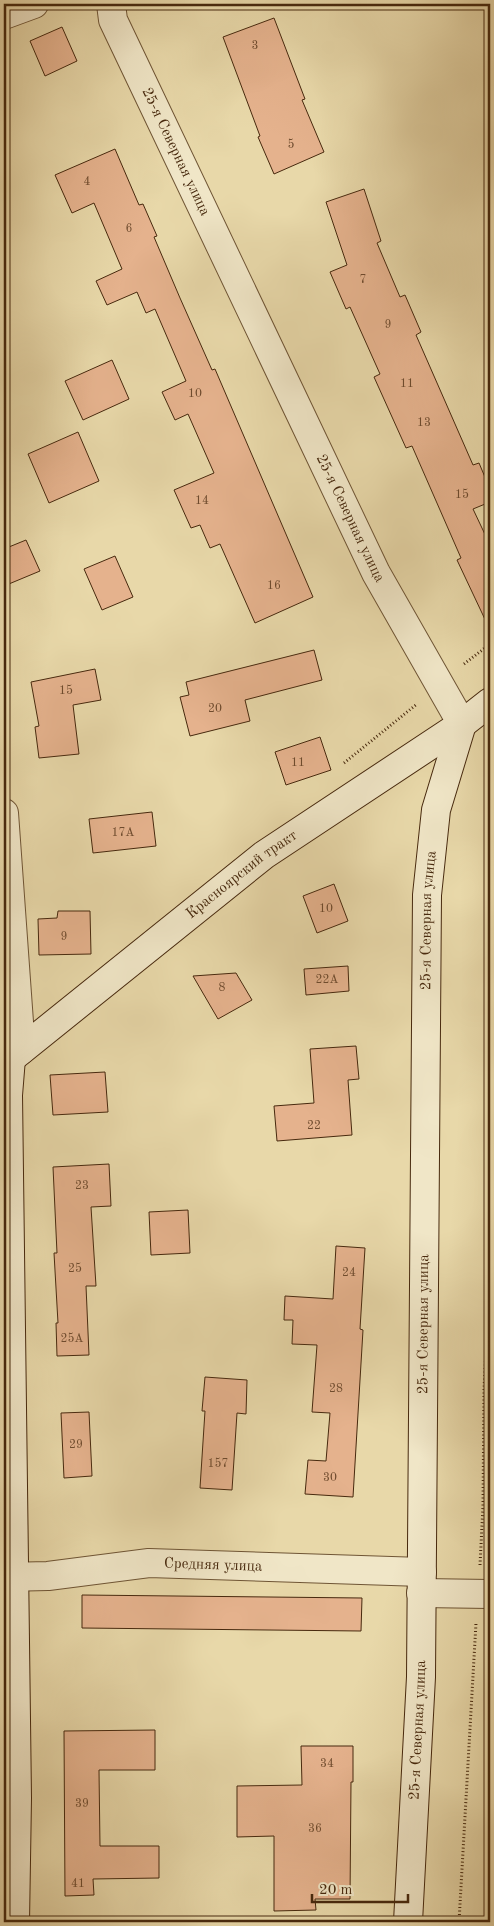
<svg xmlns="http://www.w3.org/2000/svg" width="494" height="1926" font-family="'Old Standard TT',serif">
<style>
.building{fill:#e5b28d;stroke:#47290e}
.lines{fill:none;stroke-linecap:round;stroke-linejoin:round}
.minor-casing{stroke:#6f5535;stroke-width:30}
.secondary-casing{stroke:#47290e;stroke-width:30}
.path{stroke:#47290e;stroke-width:3;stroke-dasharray:1 2.5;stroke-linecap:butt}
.minor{stroke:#f0e6c7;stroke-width:28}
.secondary{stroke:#f0e6c7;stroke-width:28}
.labels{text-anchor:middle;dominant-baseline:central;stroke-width:4;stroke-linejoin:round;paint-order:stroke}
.number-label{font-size:12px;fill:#6e4b2e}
.street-label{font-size:15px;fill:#47290e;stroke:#f0e6c7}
</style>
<rect width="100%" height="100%" fill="#e8d8a9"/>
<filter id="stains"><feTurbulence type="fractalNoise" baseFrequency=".004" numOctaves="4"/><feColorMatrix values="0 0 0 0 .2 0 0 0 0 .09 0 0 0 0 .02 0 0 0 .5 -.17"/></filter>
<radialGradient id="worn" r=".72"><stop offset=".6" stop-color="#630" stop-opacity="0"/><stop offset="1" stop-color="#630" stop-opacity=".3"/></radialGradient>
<!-- building -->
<path class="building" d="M274,18L305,99L302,100L324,152L274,174L258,137L260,136L223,37Z
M62,27L77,61L45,76L30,41Z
M115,149L139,205L143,204L157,236L154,237L180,298L212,370L215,369L313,597L255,623L220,544L210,548L200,525L191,528L174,490L214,473L188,414L175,420L162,392L186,381L155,309L146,313L137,292L107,305L96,281L122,269L94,203L72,213L55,175Z
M364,189L381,241L377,243L400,297L405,295L421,332L416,335L473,465L479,463L490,489V502L473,509L490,545V630L457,560L461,558L412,446L406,448L374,377L380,374L350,307L346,309L330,272L347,265L326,202Z
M112,360L129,399L83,420L65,381Z
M78,432L99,481L49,503L28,454Z
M26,540L40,571L4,586V549Z
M115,556L133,597L102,610L84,569Z
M314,650L322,680L245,700L250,721L190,736L180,697L189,695L186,682Z
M95,669L101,700L73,705L79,754L39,758L35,727L39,726L31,682Z
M320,737L331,770L286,785L275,752Z
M152,812L156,846L93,853L89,819Z
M334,884L348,921L317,933L303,896Z
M58,911H90L91,954L39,955L38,919L57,918Z
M348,966L349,991L306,995L304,969Z
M236,973L252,1000L218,1019L193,976Z
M356,1046L359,1079L348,1080L352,1135L277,1141L274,1106L314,1103L310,1049Z
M105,1072L108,1112L53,1115L50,1075Z
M109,1164L111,1206L91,1207L96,1286H86L89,1355L57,1356L56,1323H58L54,1253H57L53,1167Z
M188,1210L190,1253L151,1255L149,1212Z
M336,1246L365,1248L360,1329L363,1330L353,1497L305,1494L308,1460L326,1461L330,1413L312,1412L317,1345L292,1344L293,1320H284L285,1296L333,1299Z
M205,1377L247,1380L246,1414L237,1413L232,1490L200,1488L205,1411H202Z
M89,1412L92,1476L64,1478L61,1413Z
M82,1595L362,1598L361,1631L82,1628Z
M155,1730V1770H99L100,1846H159V1878L93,1879L94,1895L65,1896L64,1731Z
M301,1746H353V1782H351L350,1899H315L316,1910L274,1911V1836L237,1837V1786L302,1785Z"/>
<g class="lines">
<defs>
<g id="minor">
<path id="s1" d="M111,4L113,20L376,573L462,724"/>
<path d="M4,15L34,4"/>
<path d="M4,813L21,1050"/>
<path id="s2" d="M4,1577L48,1576L149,1563L422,1572"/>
<path d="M421,1593L490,1594"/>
</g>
<g id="secondary">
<path d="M11,1058L8,1095L17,1798L15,1922"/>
<path id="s3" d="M4,1064L264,855L462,724L490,702"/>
<path id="s4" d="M408,1922L421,1677L427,895L436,810L462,724"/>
</g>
</defs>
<!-- minor casing -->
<use href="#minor" class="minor-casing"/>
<!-- secondary casing -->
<use href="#secondary" class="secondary-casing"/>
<!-- path -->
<path class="path" d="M464,664L490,644
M344,763L417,704
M480,1565L483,1506L484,1389L489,1292L490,1179
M459,1922L476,1623"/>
<!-- minor -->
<use href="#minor" class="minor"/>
<!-- secondary -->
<use href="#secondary" class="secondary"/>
</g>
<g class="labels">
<!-- number labels -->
<g class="number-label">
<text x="255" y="46">3</text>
<text x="291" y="145">5</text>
<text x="87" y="182">4</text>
<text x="129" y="229">6</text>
<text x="363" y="280">7</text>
<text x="388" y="325">9</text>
<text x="407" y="384">11</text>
<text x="195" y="394">10</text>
<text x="424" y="423">13</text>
<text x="462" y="495">15</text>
<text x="202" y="501">14</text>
<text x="274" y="586">16</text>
<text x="66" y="691">15</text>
<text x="215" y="709">20</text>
<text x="298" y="763">11</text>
<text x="123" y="833">17А</text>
<text x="326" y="909">10</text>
<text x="64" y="937">9</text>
<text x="327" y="980">22А</text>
<text x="222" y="988">8</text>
<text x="314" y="1126">22</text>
<text x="82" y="1186">23</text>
<text x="75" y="1269">25</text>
<text x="349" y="1273">24</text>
<text x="72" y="1339">25А</text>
<text x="336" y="1389">28</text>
<text x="76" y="1445">29</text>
<text x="218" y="1464">157</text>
<text x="330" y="1478">30</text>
<text x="327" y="1764">34</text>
<text x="82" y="1804">39</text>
<text x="315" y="1829">36</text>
<text x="78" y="1884">41</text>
</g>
<!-- street labels -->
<g class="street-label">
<text stroke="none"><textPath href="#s1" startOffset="162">25-я Северная улица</textPath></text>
<text stroke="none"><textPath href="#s1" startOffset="568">25-я Северная улица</textPath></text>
<text stroke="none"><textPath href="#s3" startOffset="304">Красноярский тракт</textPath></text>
<text stroke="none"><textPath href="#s4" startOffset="1002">25-я Северная улица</textPath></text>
<text stroke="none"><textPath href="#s4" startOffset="598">25-я Северная улица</textPath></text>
<text stroke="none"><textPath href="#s2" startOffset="210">Средняя улица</textPath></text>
<text stroke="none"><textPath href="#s4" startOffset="192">25-я Северная улица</textPath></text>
</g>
</g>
<!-- margin -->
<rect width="494" height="1926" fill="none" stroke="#e8d8a9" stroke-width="20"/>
<rect x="5" y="5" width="484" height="1916" fill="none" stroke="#47290e" stroke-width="2.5"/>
<rect x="10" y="10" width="474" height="1906" fill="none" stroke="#47290e"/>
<!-- scale -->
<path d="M312 1894v8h96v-8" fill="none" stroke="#47290e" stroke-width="2.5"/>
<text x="319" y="1894" font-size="15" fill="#47290e" stroke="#f0e6c7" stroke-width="4" paint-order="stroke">20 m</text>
<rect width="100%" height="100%" filter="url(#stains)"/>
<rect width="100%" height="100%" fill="url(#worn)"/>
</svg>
